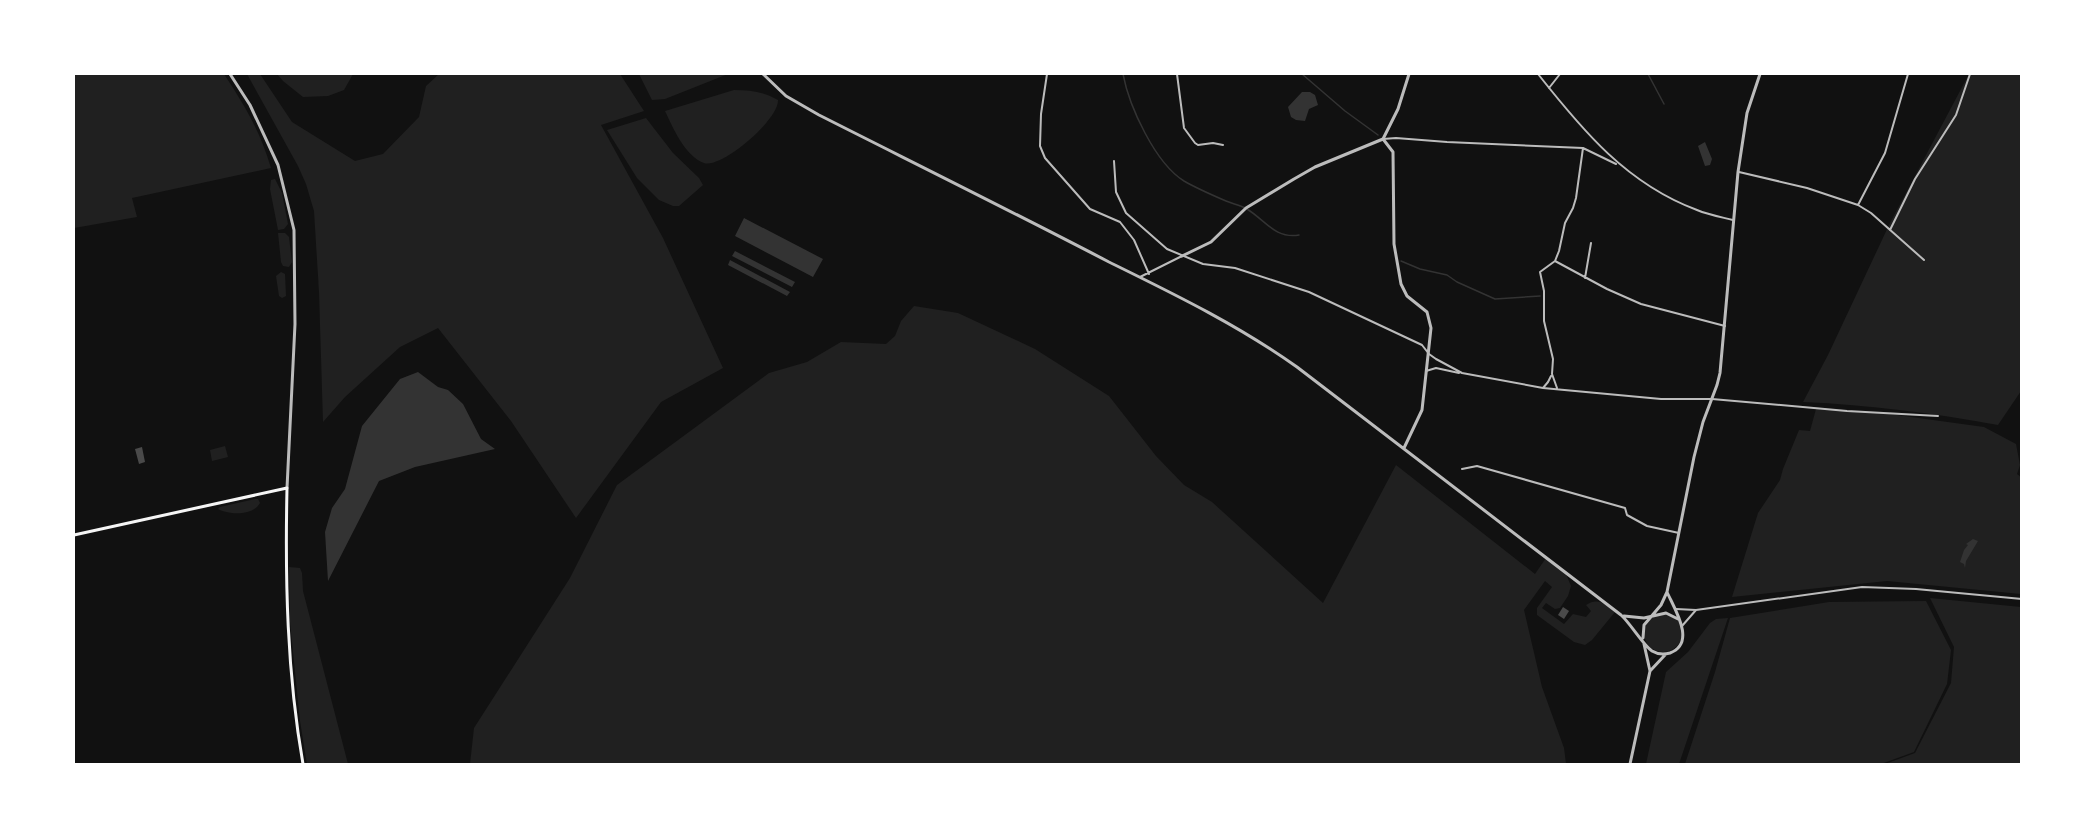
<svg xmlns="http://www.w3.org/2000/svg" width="2095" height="838" font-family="Rubik,sans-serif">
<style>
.green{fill:#202020}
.water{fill:#333}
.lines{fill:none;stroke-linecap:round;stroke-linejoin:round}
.stream{stroke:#333;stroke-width:1.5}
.building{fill:#4a4a4a}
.minor{stroke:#bcbcbc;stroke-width:2}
.tertiary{stroke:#bcbcbc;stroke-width:3}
.secondary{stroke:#f5f5f5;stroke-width:3}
</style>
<rect width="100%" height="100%" fill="#111"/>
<!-- green -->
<path class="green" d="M74,74H224C245,106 260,131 271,168L132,198L137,217L74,228Z
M247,74H260L292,122L355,161L383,154L419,117L426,86L439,74H620L644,111L601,125L663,238L723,368L661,402L576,518L511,421L438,328L400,347L345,397L323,422L319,292L314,211L306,184L298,166Z
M277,74H353L344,90L328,96L303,97L283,81Z
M639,74H728L665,99L652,100Z
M1969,74H2021V391L1998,425C1933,413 1870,405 1803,402L1828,355L1889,225Z
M734,90C751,90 764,92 778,100C779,120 721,169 704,163C685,156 673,128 665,111Z
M646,118L673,153L699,178L703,185L679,206H673L659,200L637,178L607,130Z
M275,179L282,193L288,224L284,229L278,230L270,189L271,180Z
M278,233H285L289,237L292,262L289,267L283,266L281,262Z
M281,272L285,274L286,296L282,298L279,296L276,276Z
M914,306L958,313L1035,349L1109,396L1156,456L1184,485L1212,502L1323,603L1396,465L1535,574L1546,558L1566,574L1571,586L1568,596L1560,608L1555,609L1546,603L1542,608L1564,624L1573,614L1586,617L1591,611L1586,605C1598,597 1605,604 1615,612L1592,640L1585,645L1574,642L1537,615V608L1552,587L1545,581L1524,610L1542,687L1564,748L1566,764H470L474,728L570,578L617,485L769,373L807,362L841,342L886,344L895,336L901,321Z
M1816,409L1882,413L1984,427L2016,444L2020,465L2017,474L2022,478L2021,594L1887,581L1732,597L1758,513L1780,480L1783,469L1799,430L1810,431Z
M225,446L228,457L212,461L210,450Z
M255,499H258L260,503C253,516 229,515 218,509L220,507Z
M289,567L300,568L302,573L303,591L348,764H307L300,721L290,622Z
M1930,598L2021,607V764H1885L1915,753L1951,683L1954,647Z
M1926,601L1951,650L1947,684L1914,752L1881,764H1685L1715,672L1730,618L1829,602Z
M1644 633a19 19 0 1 1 38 0a19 19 0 1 1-38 0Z
M1728,618L1679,764H1646L1666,672L1688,652L1710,623L1716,619Z"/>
<!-- water -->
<path class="water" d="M1302,92H1310L1315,95L1318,105L1309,109L1305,121L1296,120L1291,117L1288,107Z
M1705,142L1712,159L1710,165L1705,166L1698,146Z
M744,218L823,259L813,277L735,236Z
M735,251L795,282L792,287L732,256Z
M730,260L790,292L787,296L728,265Z
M418,372L438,387L448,390L463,404L481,439L495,449L415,467L379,481L328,581L325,532L332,508L345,489L362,426L400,379Z
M1973,539L1978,541L1966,561L1965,568L1964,564L1960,562L1964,550L1968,545L1966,544Z"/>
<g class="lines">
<!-- stream -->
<path class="stream" d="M1123,74C1129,106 1155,163 1184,181C1196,188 1212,195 1226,201C1233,204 1240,205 1247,209C1265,220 1275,239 1299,235
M1302,74L1345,111L1378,135
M1648,74L1664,104
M1401,261L1420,269L1447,275L1457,282L1495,299L1540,296"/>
</g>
<!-- building -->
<path class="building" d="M142,447L145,462L139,464L135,449Z
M1563,607L1569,611L1564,619L1558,615Z"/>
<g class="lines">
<!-- minor -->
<path class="minor" d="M1047,74L1041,114L1040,146L1045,158L1090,209L1120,222L1134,240L1149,274
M1177,74L1184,128L1195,143L1198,145L1213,143L1223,145
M1538,74C1583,131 1627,184 1697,210C1709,215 1721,217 1733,220
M1549,88L1560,74
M1383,139L1396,138L1447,142L1583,148L1616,164
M1114,161L1116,192L1126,213L1167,249L1203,264L1235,268L1309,292L1422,345L1429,354L1436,359L1462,373L1543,388L1661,399H1712L1847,411L1938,416
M1739,172L1807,188L1858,205L1871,213L1924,260
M1858,205L1885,153L1908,74
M1890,230L1915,179L1956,115L1970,74
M1555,261L1607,289L1641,304L1725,326
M1140,277L1182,256
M1585,278L1591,243
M1426,371L1436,368L1459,373
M1543,388L1548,382L1551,376
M1557,388L1552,374L1553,359L1544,321V291L1540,272L1555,261L1559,251L1565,223L1573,208L1576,198L1583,148
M1462,469L1477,466L1625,508L1627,515L1647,526L1679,533
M1676,609L1696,610L1862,587L1916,589L2022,599
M1682,626L1696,610"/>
<!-- tertiary -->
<path class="tertiary" d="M230,74L250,105L278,165L294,230L295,324L287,488
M763,74L786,96L819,115C916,164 1013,212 1109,262C1174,294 1238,325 1297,367L1621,615C1631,624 1643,645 1652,651C1657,654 1663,655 1670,653C1697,643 1674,608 1667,592
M1383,139L1393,152L1394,244L1401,284L1407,296L1427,312L1431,328L1422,410L1404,448
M1182,256L1211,242L1246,208L1294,179L1315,167L1383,139L1398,109L1409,74
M1624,616L1644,618L1666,613L1678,619
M1643,638L1644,625L1661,605L1667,592L1694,457L1703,422L1717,385L1720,373L1738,172L1747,113L1760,74
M1650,671L1665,655
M1630,764L1650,671L1644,644"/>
<!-- secondary -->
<path class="secondary" d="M74,535L287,488C285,581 287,673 303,764"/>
</g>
<!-- border -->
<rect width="2095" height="838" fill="none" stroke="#ffffff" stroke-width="150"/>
</svg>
